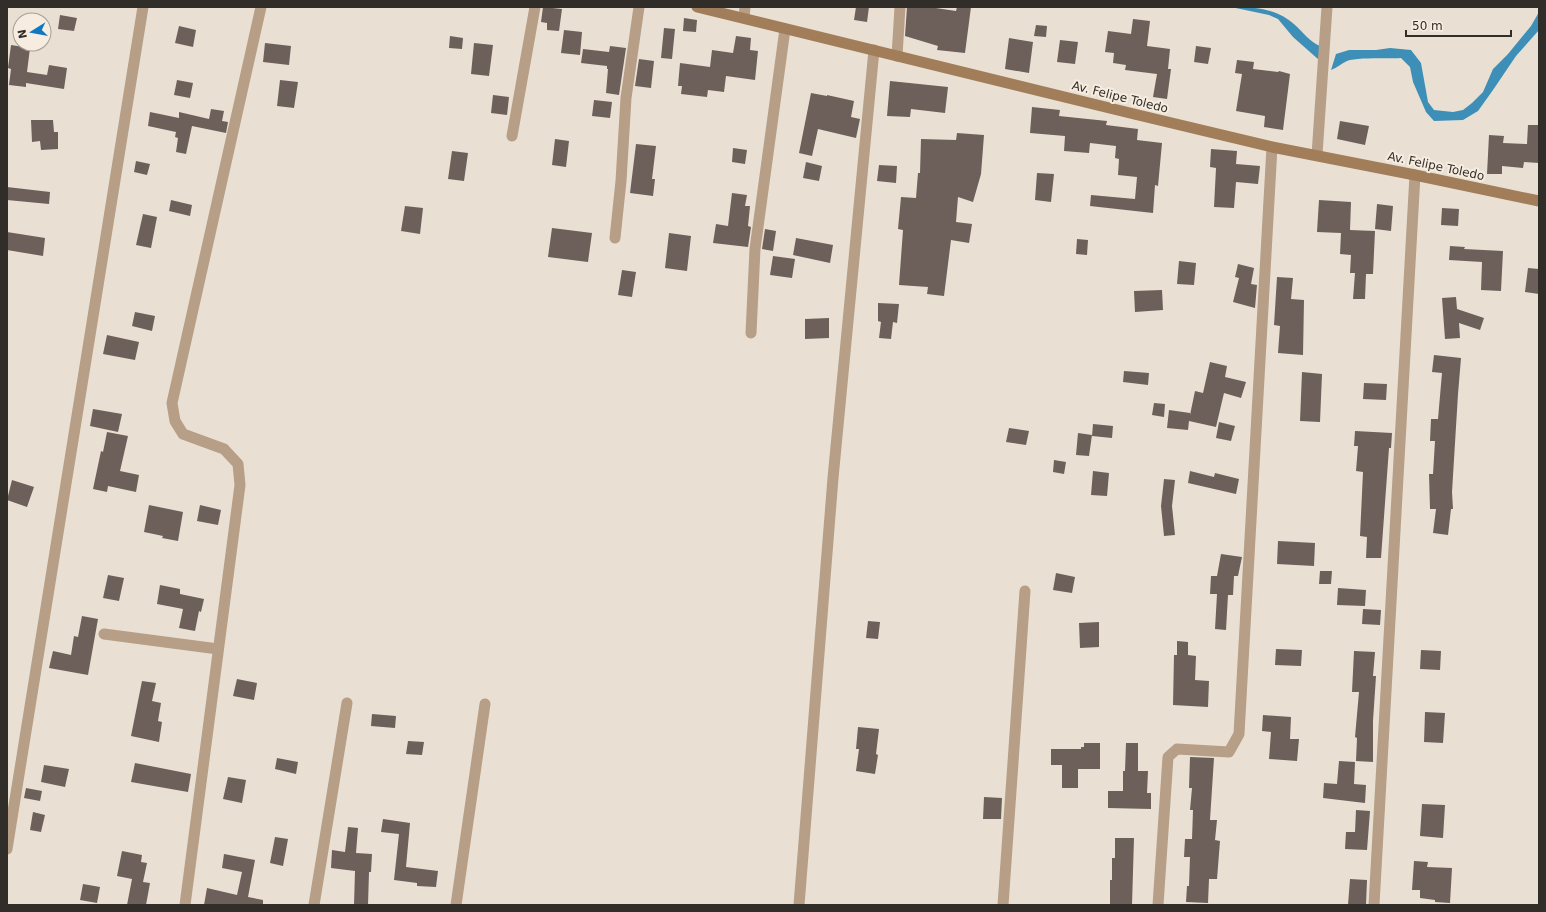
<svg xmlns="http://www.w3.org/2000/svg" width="1546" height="912" font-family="'DejaVu Sans',sans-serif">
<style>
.water{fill:#3d8fb7}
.building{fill:#6d5f5a}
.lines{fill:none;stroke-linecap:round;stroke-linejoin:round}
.minor{stroke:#b79e86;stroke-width:11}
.secondary{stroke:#a27d59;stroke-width:11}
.labels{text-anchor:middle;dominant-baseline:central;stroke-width:4;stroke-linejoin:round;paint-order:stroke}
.street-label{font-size:12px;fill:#312d28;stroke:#f6ede0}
</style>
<rect width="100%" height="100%" fill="#e9e0d3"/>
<!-- water -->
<path class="water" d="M1231,7C1254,7 1277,8 1295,25C1303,32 1310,42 1320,46L1319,60L1293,37L1278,19L1269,15Z
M1539,12V30L1516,56L1493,90L1478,111L1463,120L1434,121L1426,112L1413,82L1410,67L1401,58C1389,59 1357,57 1347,61C1342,63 1337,68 1331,70L1336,54L1349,50H1376L1390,48L1411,50L1421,63L1428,102L1434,110L1453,112L1463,110L1472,103L1483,92L1493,69L1508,54L1531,26Z"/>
<!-- building -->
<path class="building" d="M543,7L562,9L559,31L547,30V23L541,22Z
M856,7H869L867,22L854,20Z
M907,7H929L956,11L957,7H971L965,53L937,50L938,46L905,36Z
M60,15L77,18L74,31L58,29Z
M684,18L697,20L696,32L683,31Z
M1133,19L1150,21L1147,46L1170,49L1168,69H1171L1167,99L1153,97L1157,74L1125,70L1126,65L1113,63L1114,53L1105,52L1108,31L1131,34Z
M1036,25L1047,26L1046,37L1034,36Z
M179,26L196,30L193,47L175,43Z
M664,28L675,29L672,59L661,58Z
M564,30L582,32L580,55L561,53Z
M450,36L463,38L462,49L449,48Z
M736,36L751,38L750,50L758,51L755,80L726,76L724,92L708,90L707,97L681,94L682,86H678L680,63L710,67L712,50L733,53Z
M1009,38L1033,42L1029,73L1005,69Z
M1060,40L1078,42L1075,64L1057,62Z
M265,43L291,46L289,65L263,62Z
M474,43L493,45L489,76L471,74Z
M11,45L30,48L27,72L47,75L49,65L67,68L64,89L26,83V87L9,85L11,69L8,68Z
M610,46L626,48L619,95L606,93L608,69H607V66L581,63L583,49L609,52Z
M1196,46L1211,48L1208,64L1194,62Z
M639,59L654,61L651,88L635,86Z
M1237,60L1254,62L1253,69L1278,72L1279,71L1290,74L1283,130L1264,127L1265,116L1236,111L1242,74L1235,73Z
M177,80L193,83L190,98L174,95Z
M280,80L298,82L294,108L277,106Z
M890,81L948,87L945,113L911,109L910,117L887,116Z
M811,93L827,96V95L854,101L851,117L860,119L856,138L818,129L812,156L799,153Z
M493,95L509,97L507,115L491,113Z
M594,100L612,102L610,118L592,116Z
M1032,107L1060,110L1059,116L1107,121L1106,125L1138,129L1137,140L1162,143L1158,186L1155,185L1153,213L1090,206L1091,195L1135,199L1137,177L1118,175L1119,159L1115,158L1116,146L1090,143L1089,153L1064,151L1065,136L1030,133Z
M211,109L224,111L222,121L228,122L226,133L192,126L186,154L176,152L178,138L175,137L176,132L148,126L150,112L179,118V112L209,119Z
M31,120H53L54,132H58V149L41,150L40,141L32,142Z
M1340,121L1369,126L1365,145L1337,139Z
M1528,125H1539V163L1524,162L1523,168L1502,166V174H1487L1489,135L1504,136L1503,143L1527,144Z
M957,133L984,135L981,174L973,202L958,197L956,222L972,224L969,243L951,240L944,296L927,294L928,287L899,285L903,230L898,229L901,197L916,198L918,173H920L921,139L956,140Z
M555,139L569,141L566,167L552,165Z
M636,144L656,146L652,179H655L653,196L630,193Z
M733,148L747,150L745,164L732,162Z
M1211,149L1237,151L1236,164L1260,166L1258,184L1236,182L1234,208L1214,207L1216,168L1210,167Z
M452,151L468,153L464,181L448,179Z
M136,161L150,164L147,175L134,172Z
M806,162L822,166L819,181L803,178Z
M879,165L897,166L896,183L877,181Z
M1037,173L1054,174L1051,202L1035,200Z
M7,187L50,192L49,204L7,200Z
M732,193L747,195L745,206H750L748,226L751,227L748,247L713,243L716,224L728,226Z
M171,200L192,205L190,216L169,211Z
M1319,200L1351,202L1350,230L1375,231L1373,274H1366L1365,299H1353L1355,273H1350L1351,255L1340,254L1341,233L1317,232Z
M1377,204L1393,206L1391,231L1375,229Z
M405,206L423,208L420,234L401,231Z
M1442,208L1459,209L1458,226L1441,225Z
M143,214L157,217L151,248L136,245Z
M552,228L592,233L588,262L548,257Z
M765,229L776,231L773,251L762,249Z
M7,232L45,238L43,256L7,250Z
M669,233L691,236L687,271L665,268Z
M796,238L833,245L830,263L793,255Z
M1077,239L1088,240L1087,255L1076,254Z
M1450,246L1465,247L1464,249L1503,251L1501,291L1481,290L1482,262L1449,260Z
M773,256L795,259L792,278L770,275Z
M1179,261L1196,263L1194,285L1177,284Z
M1238,264L1254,268L1251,284L1257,285L1255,308L1233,302L1239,278L1235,277Z
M1528,268L1539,269V294L1525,292Z
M622,270L636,272L632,297L618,295Z
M1277,277L1293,278L1291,299L1304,300L1303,355L1278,353L1280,326L1274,325Z
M1162,290L1163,310L1135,312L1134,291Z
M1456,297L1457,309L1484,318L1480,330L1459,323L1460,338L1445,339L1442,298Z
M878,303L899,304L897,323L893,322L891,339L879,338L881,322L878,321Z
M135,312L155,316L152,331L132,326Z
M829,318V338L805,339V319Z
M107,335L139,342L135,360L103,354Z
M1434,355L1461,358L1458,394L1452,492L1453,509H1451L1448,535L1433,533L1436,509H1430L1429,474H1433L1435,441H1430L1431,419H1438L1442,373L1432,372Z
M1210,362L1227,366L1225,377L1246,382L1241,398L1224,393L1216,427L1189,421L1188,430L1167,428L1169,410L1190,413V415L1195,391L1203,393Z
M1124,371L1149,373L1148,385L1123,382Z
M1302,372L1322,374L1320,422L1300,421Z
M1364,383L1387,384L1386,400L1363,399Z
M1154,403L1165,404L1164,417L1152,415Z
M93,409L122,414L118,432L90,426Z
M1219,422L1235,426L1231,441L1216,438Z
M1093,424L1113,426L1112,438L1092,436Z
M1009,428L1029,431L1026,445L1006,442Z
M1355,431L1392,433L1391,448H1389L1381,558H1366L1367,537L1360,536L1363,472L1356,471L1358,446H1354Z
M107,432L128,436L120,471L139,475L136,492L108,486L107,492L93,489L101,451L103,452Z
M1078,433L1092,435L1089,456L1076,455Z
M1054,460L1066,462L1064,474L1053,472Z
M1093,471L1109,473L1107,496L1091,495Z
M1190,471L1214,477L1215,473L1239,479L1236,494L1188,483Z
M1164,479L1175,480L1172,506L1175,535L1164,536L1161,506Z
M12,480L34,487L27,507L7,500Z
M149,505L183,512L178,541L162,538L163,536L144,532Z
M200,505L221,510L218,525L197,521Z
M1278,541L1315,543L1314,566L1277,564Z
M1221,554L1242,557L1238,576H1234L1233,595H1228L1226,630L1215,629L1217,594H1210L1211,576H1217Z
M1320,571H1332L1331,584H1319Z
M1056,573L1075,577L1072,593L1053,590Z
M108,575L124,578L119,601L103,598Z
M160,585L180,589V594L204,599L201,612L199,611L195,631L179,628L183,609L157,604Z
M1338,588L1366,590L1365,606L1337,605Z
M1363,609L1381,610L1380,625L1362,624Z
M82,616L98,619L88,675L49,668L53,651L71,655L74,636L78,637Z
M868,621L880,622L878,639L866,638Z
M1099,622V647L1080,648L1079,623Z
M1177,641L1188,642V655L1196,656L1195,680L1209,681L1208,707L1173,705L1174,655H1177Z
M1276,649L1302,650L1301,666L1275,665Z
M1421,650L1441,651L1440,670L1420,669Z
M1354,651L1375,652L1373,676H1376L1373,721V762L1356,761L1357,738L1355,737L1359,692H1352Z
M237,679L257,683L254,700L233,696Z
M142,681L156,683L152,701L161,703L158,721L162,722L159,742L131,736Z
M1425,712L1445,713L1443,743L1424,742Z
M372,714L396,716L395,728L371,726Z
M1263,715L1291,717L1290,739H1299L1297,761L1269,759L1271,732L1262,731Z
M858,727L879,729L876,754L878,755L875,774L856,771L859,749H856Z
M408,741L424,742L422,755L406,754Z
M1084,743H1100V769H1078V788H1062V765H1051V749H1081V747H1084Z
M1126,743H1138V771H1148L1147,793H1151V809L1108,808V791H1123V771H1125Z
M1190,757L1214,758L1210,820H1217L1215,840L1220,841L1217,879H1209L1208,903L1186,902L1187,886H1189L1190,857H1184L1185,839H1192L1193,810H1190L1192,788H1189Z
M277,758L298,762L296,774L275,769Z
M1339,761L1355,762L1354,784L1366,785L1365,803L1323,798L1324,783L1337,784Z
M135,763L191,774L188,792L131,782Z
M44,765L69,769L65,787L41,782Z
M228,777L246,780L242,803L223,799Z
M26,788L42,791L40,801L24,798Z
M984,797L1002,798L1001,819H983Z
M1422,804L1445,805L1443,838L1420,836Z
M1356,810L1370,811L1367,850L1345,849L1346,832H1355Z
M33,812L45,815L41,832L30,830Z
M383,819L410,823L406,867L438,871L436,887L417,886V883L394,880L399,834L381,832Z
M348,827L358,828L356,853L372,854L371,872H369L368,905H354L355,871L331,868L332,850L345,852Z
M275,837L288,839L283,866L270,863Z
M1115,838H1134L1132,905H1110V880H1112V858H1115Z
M122,851L142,855L141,862L147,863L143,882L150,883L146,905H127L132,879L117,876Z
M224,854L255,860L248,897L263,900V905H204L207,888L237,895L242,872L222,868Z
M1414,861L1428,862L1427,867L1452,868L1450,903L1435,902V900L1420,898V890H1412Z
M1350,879L1367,880L1366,905H1348Z
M83,884L100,887L97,903L80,900Z"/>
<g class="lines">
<!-- minor -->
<path class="minor" d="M744,18L745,7
M897,56L900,7
M512,136L535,7
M1317,155L1327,7
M615,238L621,181L626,98L639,7
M751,333L755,249L785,29
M104,634L218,649
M7,849L143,7
M185,905L240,485L238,464L224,449L183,434L175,421L172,403L261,7
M314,905L347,703
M456,905L485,704
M799,905L833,478L874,50
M1003,905L1025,591
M1158,905L1168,757L1177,749L1229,752L1239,734L1272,147
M1374,905L1415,175"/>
<!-- secondary -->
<path class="secondary" d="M697,7L1134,114L1272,147L1415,175L1539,201"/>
</g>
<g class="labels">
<!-- street labels -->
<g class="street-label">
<text transform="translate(1120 97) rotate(14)">Av. Felipe Toledo</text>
<text transform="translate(1436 166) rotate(12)">Av. Felipe Toledo</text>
</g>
</g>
<!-- border -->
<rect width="1546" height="912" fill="none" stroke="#312d28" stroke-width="16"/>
<!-- north arrow -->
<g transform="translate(32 32) rotate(259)"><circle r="19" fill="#f6ede0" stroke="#a7a096"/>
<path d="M0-3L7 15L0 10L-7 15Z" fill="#0e78c3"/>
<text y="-6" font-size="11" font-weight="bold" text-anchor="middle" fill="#312d28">N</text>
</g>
<!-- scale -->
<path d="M1406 30v6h105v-6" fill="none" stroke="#312d28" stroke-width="2"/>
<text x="1412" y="30" font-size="12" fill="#312d28" stroke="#f6ede0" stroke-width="3" paint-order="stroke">50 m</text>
</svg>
